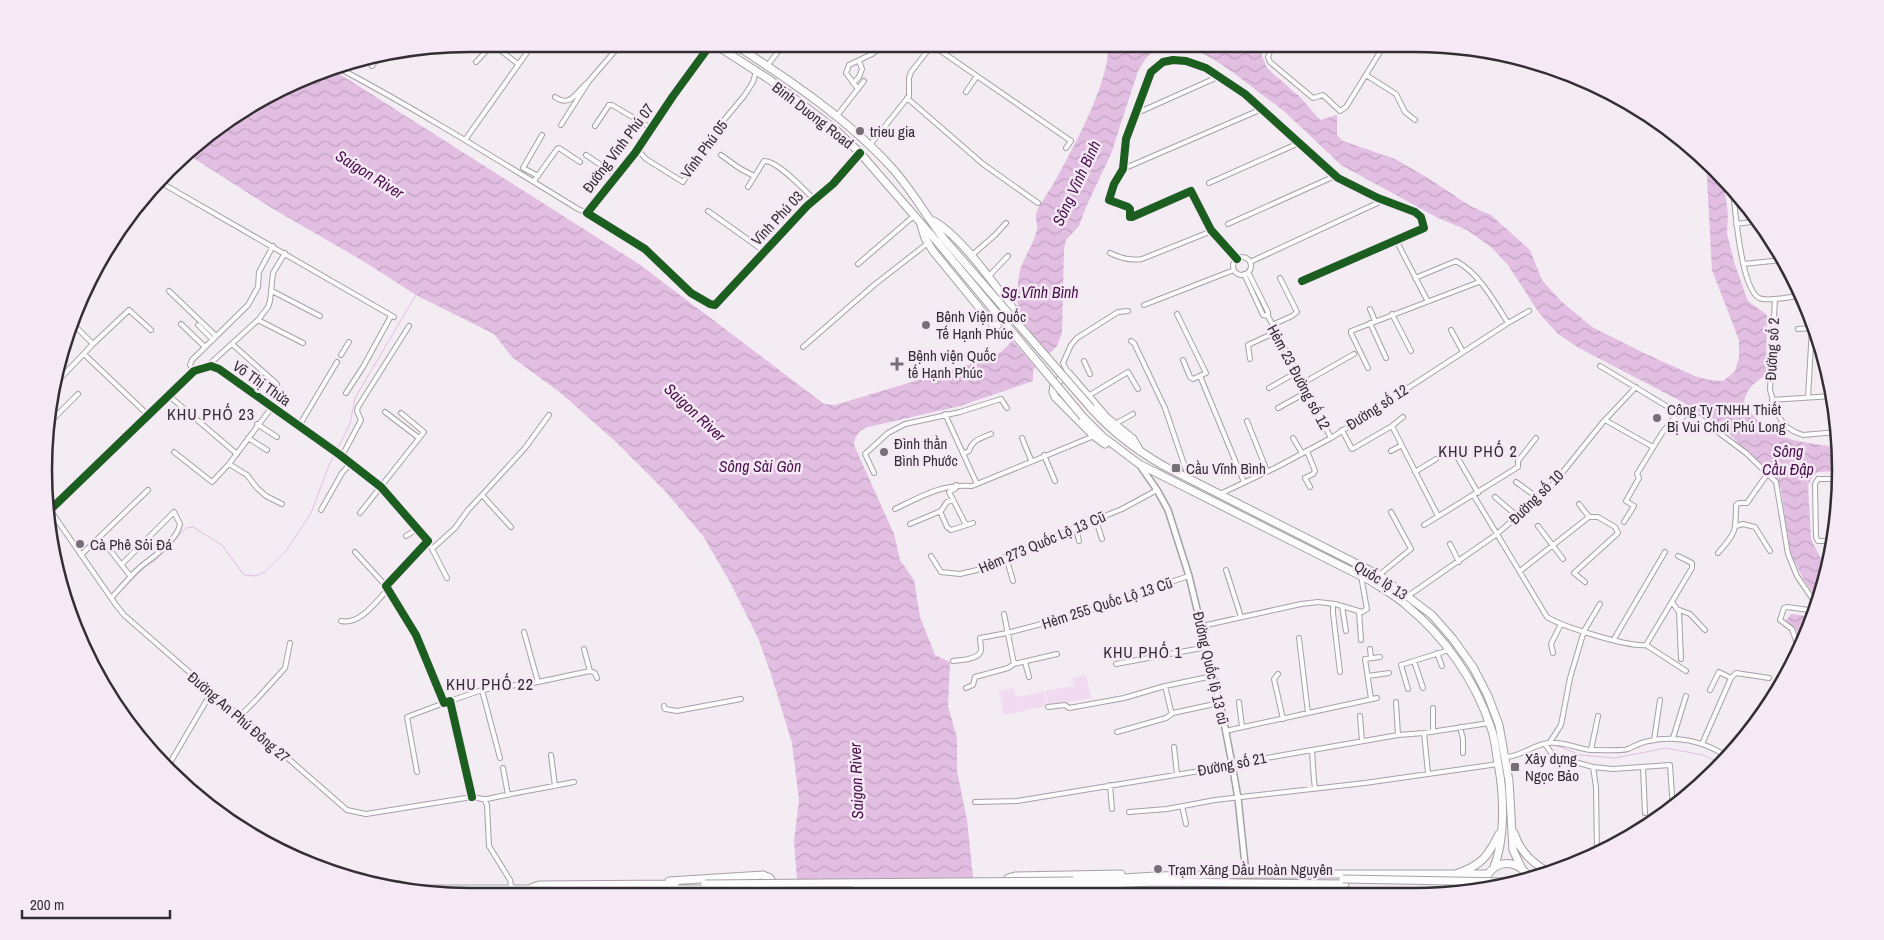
<svg xmlns="http://www.w3.org/2000/svg" width="1884" height="940" font-family="'Archivo Narrow',sans-serif">
<style>
.grass{fill:#f1dbf1}
.water{fill:url(#water-waves)}
.pier{fill:#f3ecf3}
.lines{fill:none;stroke-linecap:round;stroke-linejoin:round}
.stream{stroke:#e2bee2;stroke-width:1}
.minor-casing{stroke:#a6a1a6;stroke-width:6}
.tertiary-casing{stroke:#a6a1a6;stroke-width:8}
.trunk-casing{stroke:#a6a1a6;stroke-width:9}
.minor{stroke:#fdfcfd;stroke-width:4}
.tertiary{stroke:#fdfcfd;stroke-width:5}
.trunk{stroke:#fdfcfd;stroke-width:7}
.trunk-bridge-casing{stroke:#a6a1a6;stroke-width:9;stroke-linecap:butt}
.trunk-bridge{stroke:#fdfcfd;stroke-width:7}
.cycleway-casing{stroke:#f6e9f6;stroke-width:11}
.cycleway{stroke:#1b5e20;stroke-width:8}
.poi-dot{fill:#767076;stroke:#f6e9f6;stroke-width:2}
.labels{text-anchor:middle;dominant-baseline:central;stroke-width:5;stroke-linejoin:round;paint-order:stroke}
.street-label{font-size:15px;fill:#332e33;stroke:#f6e9f6}
.poi-label{font-size:15px;fill:#332e33;stroke:#f6e9f6;text-anchor:start}
.water-label{font-size:16px;font-style:italic;fill:#480f4a;stroke:#f6e9f6}
.neighbourhood-label{font-size:16px;letter-spacing:1px;fill:#332e33;stroke:#f6e9f6}
.rim{fill:none;stroke:#332e33;stroke-width:2.5}
</style>
<defs>
<pattern id="water-waves" width="16" height="10" patternUnits="userSpaceOnUse" patternTransform="scale(1.25)"><rect width="16" height="10" fill="#e2bee2"/><path d="M0 5q4-4 8 0t8 0" fill="none" stroke="#c2a4c2"/></pattern>
</defs>
<rect width="100%" height="100%" fill="#f3ecf3"/>
<!-- grass -->
<path class="grass" d="M1086,675L1091,698L1048,706L1045,691L1074,686L1072,678Z
M1014,688L1016,697L1044,692L1047,706L1004,715L999,691Z"/>
<!-- water -->
<path class="water" d="M1108,44H1253L1259,48L1267,68L1300,97L1320,120L1337,115V135L1343,141L1395,159L1428,178L1470,206L1491,215L1530,250L1542,280L1561,301L1592,327L1648,355L1695,376L1709,380L1723,381L1735,371L1739,358V340L1712,270L1706,161L1723,178L1728,214L1727,234L1735,265L1748,301L1767,315L1766,375C1755,382 1747,388 1744,401C1750,410 1755,420 1763,426C1783,442 1814,444 1838,447L1840,471L1818,472L1812,477L1808,485L1811,539L1823,563L1826,574L1818,600L1804,580L1790,553L1781,489L1778,482L1727,432L1694,408L1579,348L1558,334L1539,313L1508,265L1492,248L1467,230L1438,218L1341,165L1285,112L1231,71L1213,59L1192,48L1177,45L1161,47L1154,50L1146,58L1138,71L1111,154L1086,207L1079,226L1066,240L1064,249L1062,333L1057,346L1033,370V381L960,406L868,427C858,431 855,435 854,445L894,534L900,560L914,580L920,617L935,655L950,662L948,706L957,738V771L967,820L973,877L968,894L797,880L794,841L799,800L792,743L771,674L758,638L730,582L703,536L666,492L616,442L562,394L513,358L494,334L416,295L363,261L275,210L187,154L210,132L330,68L639,264L824,404L835,405L991,358C1032,336 1012,311 1019,275C1022,259 1034,245 1037,229C1038,224 1035,219 1036,214C1038,207 1051,188 1055,181C1073,148 1111,80 1108,44Z
M1814,613L1808,633L1802,643L1797,631L1785,622L1791,614L1806,616Z"/>
<!-- pier -->
<path class="pier" d="M1015,313L1051,356L1037,369L1011,339L1014,332Z"/>
<g class="lines">
<!-- stream -->
<path class="stream" d="M119,592L146,566L156,560L186,528L193,527L222,545L244,575L255,576L265,572L286,551L311,513L329,465L350,424L355,398L417,293
M1555,745L1581,755L1615,758L1666,748L1703,755L1719,762"/>
<defs>
<path id="minor" d="M711,44L673,96L635,153L587,213L645,249L691,293L710,304L715,305L807,206L833,184L860,153
M1265,44L1270,52L1268,57L1270,62L1313,98L1323,95L1340,111L1346,107L1385,44
M932,45L1071,141L1066,148
M476,62L491,46L496,47L518,64
M335,66C418,110 498,160 578,209L587,213
M372,66L377,59
M767,66L784,44
M1366,75L1396,94L1405,112L1415,120
M853,83L859,77L862,69L859,61
M858,89L846,73L849,65L872,54L885,44
M966,92L977,76
M555,97C571,108 576,92 587,83
M907,98L983,164L1038,203
M1135,114L1220,76
M836,117L864,81
M561,125L589,81L621,44
M595,126L609,105H612L651,128
M465,140L533,44
M870,145L909,96V78L911,72L933,44
M637,149L646,159L683,182L719,126L744,96L753,82L756,71
M586,155L616,175
M721,155L739,168L754,176
M1123,169L1262,109
M538,176L523,168L542,135
M158,181L394,317
M534,181L557,149L559,148L580,162
M1209,183L1299,143
M748,187L764,161C777,160 804,190 814,199
M1733,189C1735,210 1741,288 1759,298C1768,302 1791,297 1802,295
M708,211L764,251
M1228,224L1335,176
M1736,224L1759,221
M1396,240L1427,300
M1110,253C1120,258 1130,261 1142,259L1212,231
M971,256L995,235L1006,223
M1233 266a9 9 0 1 1 18 0a9 9 0 1 1-18 0Z
M1237,259L1211,230L1191,191L1132,217H1130V209L1128,207L1109,200L1114,184L1123,169L1126,139L1151,72L1163,62L1173,60L1186,61L1206,68L1245,94L1338,178L1378,198L1415,212L1421,217L1424,228L1302,281
M1250,262L1384,200
M858,264L915,215
M1743,264L1783,260
M1248,272L1268,312V316L1331,438
M1244,274L1263,315L1268,316
M988,277L1008,256
M1415,278L1456,261C1479,273 1494,301 1508,323
M169,291L216,336
M272,291L320,316
M1775,299L1770,390L1776,410L1781,420L1787,427L1795,432L1803,435L1837,432
M1144,305L1234,270
M1370,309L1375,321
M1177,314L1206,373L1193,379L1190,377L1183,360
M1392,314L1411,351
M258,320L303,343
M1370,323L1386,358
M181,324L205,347
M198,325L213,340
M1272,325L1292,316L1297,312L1280,278
M1798,329L1813,328
M1451,330L1463,352
M1131,341L1134,343L1165,408L1189,479
M93,344L129,310L151,330
M232,344L277,384
M803,347L874,285L928,243
M84,354L148,415
M341,355L349,342
M1250,359L1248,345L1276,332
M1084,361L1090,374
M211,366V363L214,360L258,320L268,307L270,301L273,273L285,253
M1600,366L1668,407L1674,418L1679,420L1689,412L1695,415L1746,453L1776,482L1788,554L1797,576L1816,604L1809,610L1787,607L1784,608L1780,620L1792,629L1799,649
M1368,368L1351,333V331L1479,282
M194,371L190,365L192,360L248,305L258,287L259,272L273,246
M1068,373L1063,363L1071,345L1077,338L1118,312L1128,311
M1200,376L1244,482
M1303,383L1354,354
M52,387L93,344L75,326
M1269,388L1297,372
M346,393L363,367L391,316
M168,395L237,454
M1088,396L1128,372L1138,389
M1808,397L1812,328
M1772,400L1833,396
M272,407L229,464L247,475L257,488L266,496L282,504
M1278,408L1307,392
M385,412L419,438
M945,414L977,484
M1605,420L1653,447
M51,421L78,394
M1247,421L1267,471
M257,424L277,437
M1115,424L1133,414
M299,426L337,362
M1392,426L1438,516
M1342,430L1352,449L1354,448L1392,426L1403,417
M248,438L267,450
M1022,438L1031,460
M1293,438L1302,453
M1452,448L1478,493
M1307,451L1315,471L1313,474L1305,478L1310,487
M1391,451L1402,445
M174,452L212,482L229,464
M963,454L969,451C972,440 981,438 991,434
M1044,455L1055,481
M342,456L361,420L357,411L358,407L409,326
M1415,472L1436,459
M874,473L865,454L888,433L905,424L960,412L1001,399L1007,408
M1516,482L1538,498
M956,485V488L949,492L966,525
M1220,494L1277,467L1331,438L1508,323L1529,311
M482,495L525,448L549,415
M1474,496L1547,617C1563,627 1628,647 1646,645
M1495,497L1517,516
M1579,504L1589,517
M48,507L116,605L124,615L347,810L366,814L472,797C476,797 482,800 487,799C515,793 545,788 574,782
M895,509C922,496 941,484 972,486L1094,436
M321,510L342,473L351,463
M940,511L947,527L951,530L973,523
M48,512L194,371L211,366L219,369L340,455L381,487L428,541L386,586L416,635L444,703L450,701L472,797
M360,513L424,432L401,413
M1096,520L1102,539
M1624,522L1634,506L1626,501L1639,478L1637,474L1662,433L1674,418
M910,524L941,511L947,502L953,500
M1424,525L1518,467V461L1536,438
M1538,526L1563,559
M1736,526L1743,524L1755,527L1770,551
M1076,528L1079,541
M406,536L417,529
M428,541L447,578
M1833,541H1818L1816,537L1815,484L1818,479H1839
M1450,544L1459,562
M433,548L455,528L468,510L482,495L511,527
M110,550L131,577
M355,552L386,586
M1718,553C1736,533 1736,531 1736,505L1739,503H1747L1768,473
M81,555L148,490
M931,556L941,572L960,574L977,570L1009,555L1122,509L1157,490
M1006,557L1013,581
M1226,570L1241,617
M1520,571L1589,517H1598L1615,527L1618,533L1574,573L1585,582
M1379,575L1411,549L1391,512
M1408,596L1497,534L1538,498L1554,483L1603,422L1636,387
M111,598C122,587 132,573 144,564C155,556 178,538 180,524L174,512L122,564
M1672,602L1679,612L1681,659
M1333,604V613L1340,672
M1342,606L1346,631
M1677,609L1690,614L1705,630
M1359,611L1361,640
M1004,614L1014,664
M341,621C360,625 376,602 388,589
M1202,626L1301,604L1318,602L1335,604L1362,612L1367,609L1361,576
M524,632L538,682
M1299,638L1308,713
M1614,639L1665,552
M1646,645L1692,568V563L1678,556
M1646,645L1686,671
M1370,649L1371,658
M1437,653L1442,666
M1553,653L1551,644L1561,624
M953,661C960,660 980,660 981,650C981,645 980,642 980,638L1007,633L1087,612L1103,604L1189,576
M1414,661L1423,688
M1025,662L1029,677
M1116,664L1207,647
M590,671L595,673L597,678
M1278,674L1274,679L1283,719
M1368,676L1389,673
M1165,686L1171,711
M966,688L973,685L975,677L1008,668L1014,664L1057,654
M1408,689L1401,665L1449,650
M482,690L500,758
M1710,690L1719,672L1731,678
M1371,699L1365,659L1380,657
M450,701L482,690L538,682L590,671L584,649
M1239,702L1242,727
M1396,702L1398,735
M664,706L665,709L677,711L741,699
M1048,707L1065,705L1069,708L1124,698L1165,686L1213,676
M1360,716L1362,741
M239,717L256,700L285,668L290,643
M1460,727L1463,739V753
M1225,731L1377,698
M1117,732L1166,718L1173,713L1219,703
M1433,732V708
M1424,733L1428,773
M1673,738L1686,696
M1654,740L1660,700
M1550,742L1561,725L1570,678L1584,631L1600,604
M1545,744L1552,754L1564,759L1593,767L1613,769L1670,765L1673,809
M1702,744L1731,678L1736,673L1769,678
M1174,747L1177,774
M1312,750C1313,763 1313,775 1315,788
M1591,750L1598,716
M551,755L555,786
M1505,757C1521,757 1532,745 1548,743C1562,741 1576,748 1590,750C1595,750 1624,751 1628,749C1635,746 1641,742 1649,741C1675,735 1704,741 1726,756
M1593,767L1596,787L1597,852
M1643,767L1645,813
M167,768L211,693
M503,768L508,795
M417,772L407,717L444,703
M1110,785L1112,809
M484,799L487,805L489,846L510,880L512,890
M975,802L1017,801L1224,767L1232,764L1398,735L1424,733L1489,723
M1182,806L1186,824
M1129,812L1167,809L1215,800L1365,783L1498,764"/>
<path id="tertiary" d="M1139,464L1157,490L1168,510L1189,576L1223,717L1232,764L1238,798L1246,874"/>
<path id="trunk" d="M714,44L770,80L835,129L860,153L939,244
M734,44C789,80 848,119 892,168C912,190 926,216 944,239
M921,225L925,238L933,251L995,327L1015,311C993,284 964,239 934,221
M1091,408C1112,432 1136,450 1164,466L1379,575L1432,615L1453,639L1473,667L1488,696L1499,725L1509,781L1513,850L1522,869
M1083,417L1102,436L1139,464L1371,581C1383,589 1396,596 1406,605C1445,637 1475,680 1491,728C1496,741 1496,756 1499,769C1504,798 1505,840 1494,867
M1105,444L1094,436L1055,397L1053,392L1054,385L1068,373L1107,418L1133,439L1140,451
M1514,833C1520,851 1531,862 1548,872
M1458,873C1482,865 1488,856 1499,834
M669,881L763,875L770,878L778,895
M1073,881L1156,876L1246,874H1486
M369,883L400,885
M1074,885L1157,882L1345,884
M1006,886L1008,878L1015,876L1121,874
M531,888L539,885L675,884
M395,889H706
M1483,889C1486,862 1514,854 1529,877
M1074,892L1222,893
M1470,893L1471,876
M680,895H707"/>
</defs>
<!-- minor casing -->
<use href="#minor" class="minor-casing"/>
<!-- tertiary casing -->
<use href="#tertiary" class="tertiary-casing"/>
<!-- trunk casing -->
<use href="#trunk" class="trunk-casing"/>
<!-- minor -->
<use href="#minor" class="minor"/>
<!-- tertiary -->
<use href="#tertiary" class="tertiary"/>
<!-- trunk -->
<use href="#trunk" class="trunk"/>
<defs>
<path id="trunk-bridge" d="M944,239L1091,408
M939,244L1083,417
M1343,879L1508,882
M705,884L1073,881
M856,887L1074,885
M707,895L1074,892"/>
</defs>
<!-- trunk-bridge casing -->
<use href="#trunk-bridge" class="trunk-bridge-casing"/>
<!-- trunk-bridge -->
<use href="#trunk-bridge" class="trunk-bridge"/>
<defs>
<path id="cycleway" d="M711,44L673,96L635,153L587,213L645,249L691,293L710,304L715,305L807,206L833,184L860,153
M1237,259L1211,230L1191,191L1132,217H1130V209L1128,207L1109,200L1114,184L1123,169L1126,139L1151,72L1163,62L1173,60L1186,61L1206,68L1245,94L1338,178L1378,198L1415,212L1421,217L1424,228L1302,281
M48,512L194,371L211,366L219,369L340,455L381,487L428,541L386,586L416,635L444,703L450,701L472,797"/>
</defs>
<!-- cycleway casing -->
<use href="#cycleway" class="cycleway-casing"/>
<!-- cycleway -->
<use href="#cycleway" class="cycleway"/>
</g>
<!-- markers -->
<g class="poi-dot">
<circle cx="860" cy="131" r="5"/>
<circle cx="926" cy="325" r="5"/>
<path d="M894.5 356.5h5v5h5v5h-5v5h-5v-5h-5v-5h5z"/>
<circle cx="1657" cy="418" r="5"/>
<circle cx="884" cy="452" r="5"/>
<rect x="1171" y="463" width="10" height="10" rx="2.5"/>
<circle cx="80" cy="544" r="5"/>
<rect x="1510" y="762" width="10" height="10" rx="2.5"/>
<circle cx="1158" cy="869" r="5"/>
</g>
<g class="labels">
<!-- street labels -->
<g class="street-label">
<text transform="translate(813 115) rotate(38)">Binh Duong Road</text>
<text transform="translate(618 148) rotate(-53)">Đường Vĩnh Phú 07</text>
<text transform="translate(704 149) rotate(-54)">Vĩnh Phú 05</text>
<text transform="translate(777 218) rotate(-47)">Vĩnh Phú 03</text>
<text transform="translate(1772 349) rotate(-87)">Đường số 2</text>
<text transform="translate(1299 377) rotate(62)">Hẻm 23 Đường số 12</text>
<text transform="translate(262 383) rotate(35)">Võ Thị Thừa</text>
<text transform="translate(1377 407) rotate(-33)">Đường số 12</text>
<text transform="translate(1536 497) rotate(-45)">Đường số 10</text>
<text transform="translate(1042 542) rotate(-23)">Hẻm 273 Quốc Lộ 13 Cũ</text>
<text transform="translate(1381 580) rotate(32)">Quốc lộ 13</text>
<text transform="translate(1107 603) rotate(-18)">Hẻm 255 Quốc Lộ 13 Cũ</text>
<text transform="translate(1211 668) rotate(77)">Đường Quốc lộ 13 cũ</text>
<text transform="translate(239 717) rotate(41)">Đường An Phú Đông 27</text>
<text transform="translate(1232 764) rotate(-11)">Đường số 21</text>
</g>
<!-- poi labels -->
<g class="poi-label">
<text x="870" y="131">trieu gia</text>
<text x="936" y="316">Bệnh Viện Quốc<tspan x="936" dy="17">Tế Hạnh Phúc</tspan></text>
<text x="908" y="355">Bệnh viện Quốc<tspan x="908" dy="17">tế Hạnh Phúc</tspan></text>
<text x="1667" y="409">Công Ty TNHH Thiết<tspan x="1667" dy="17">Bị Vui Chơi Phú Long</tspan></text>
<text x="894" y="443">Đình thần<tspan x="894" dy="17">Bình Phước</tspan></text>
<text x="1186" y="468">Cầu Vĩnh Bình</text>
<text x="90" y="544">Cà Phê Sỏi Đá</text>
<text x="1525" y="758">Xây dựng<tspan x="1525" dy="17">Ngọc Bảo</tspan></text>
<text x="1168" y="869">Trạm Xăng Dầu Hoàn Nguyên</text>
</g>
<!-- water labels -->
<g class="water-label">
<text transform="translate(370 174) rotate(32)">Saigon River</text>
<text transform="translate(1076 183) rotate(-65)">Sông Vĩnh Bình</text>
<text x="1040" y="292">Sg.Vĩnh Bình</text>
<text transform="translate(695 412) rotate(43)">Saigon River</text>
<text x="1788" y="451">Sông<tspan x="1788" dy="18">Cầu Đập</tspan></text>
<text x="760" y="466">Sông Sài Gòn</text>
<text transform="translate(856 781) rotate(-92)">Saigon River</text>
</g>
<!-- neighbourhood labels -->
<g class="neighbourhood-label">
<text x="211" y="414">KHU PHỐ 23</text>
<text x="1478" y="451">KHU PHỐ 2</text>
<text x="1143" y="652">KHU PHỐ 1</text>
<text x="490" y="684">KHU PHỐ 22</text>
</g>
</g>
<!-- crop -->
<path d="M0 0H1884V940H0ZM470 52H1414A418 418 0 0 1 1832 470V470A418 418 0 0 1 1414 888H470A418 418 0 0 1 52 470V470A418 418 0 0 1 470 52Z" fill="#f6e9f6" fill-rule="evenodd"/>
<path class="rim" d="M470 52H1414A418 418 0 0 1 1832 470V470A418 418 0 0 1 1414 888H470A418 418 0 0 1 52 470V470A418 418 0 0 1 470 52Z"/>
<!-- scale -->
<path d="M22 910v8h148v-8" fill="none" stroke="#332e33" stroke-width="2.5"/>
<text x="30" y="910" font-size="15" fill="#332e33" stroke="#f6e9f6" stroke-width="4" paint-order="stroke">200 m</text>
</svg>
